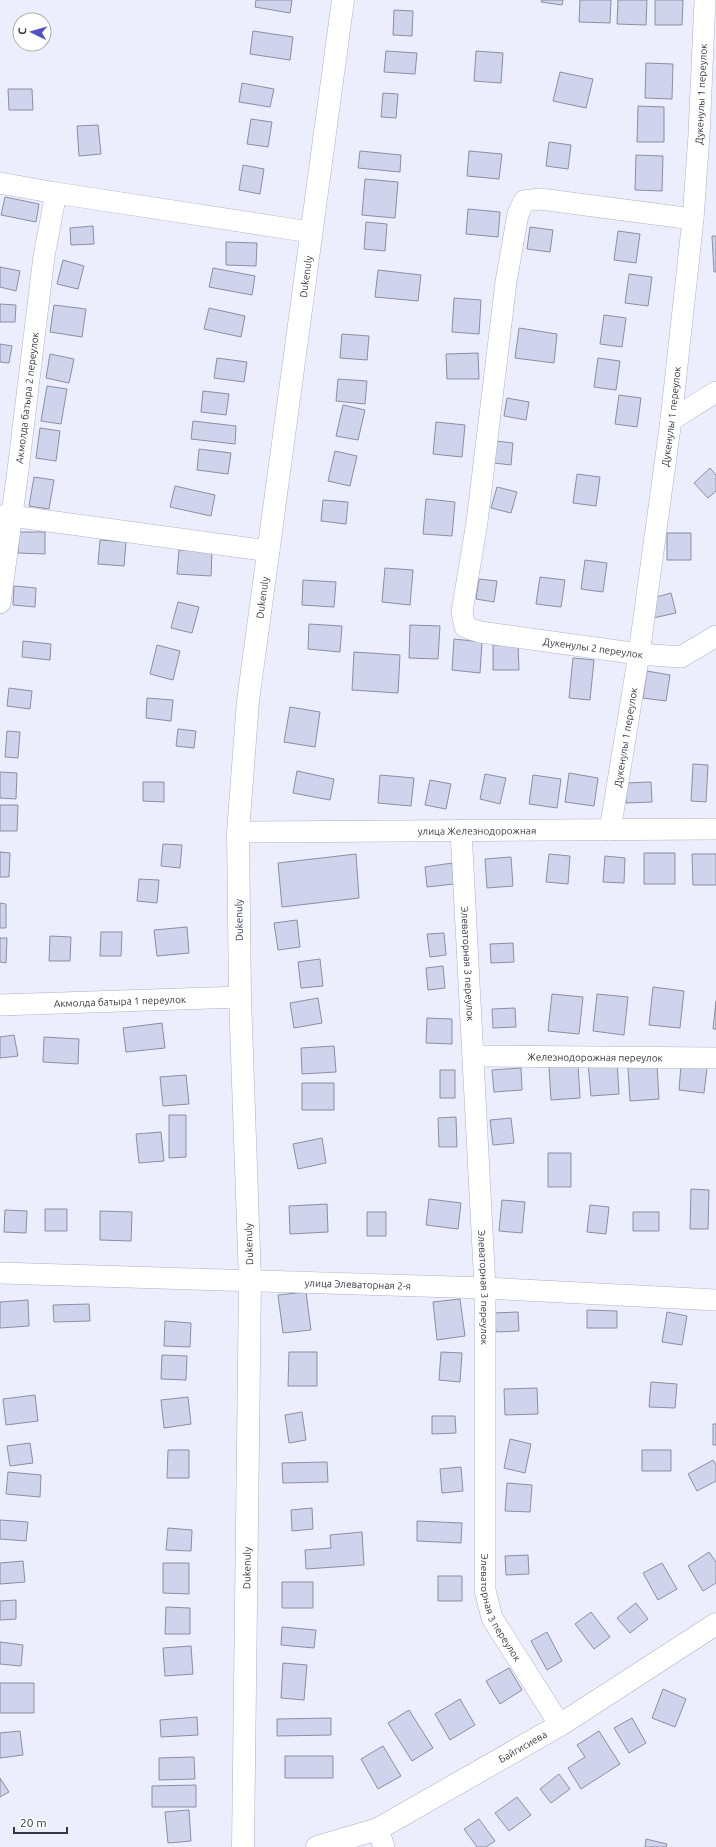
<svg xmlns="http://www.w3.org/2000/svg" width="716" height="1847" font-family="Ubuntu,sans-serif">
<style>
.building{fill:#cfd3eb;stroke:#8b8fa5}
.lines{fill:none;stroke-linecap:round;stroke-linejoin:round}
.minor-casing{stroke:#adb1c8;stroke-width:22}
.tertiary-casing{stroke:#adb1c8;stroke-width:23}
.minor{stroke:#fff;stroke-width:21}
.tertiary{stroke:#fff;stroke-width:22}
.labels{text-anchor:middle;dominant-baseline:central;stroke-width:4;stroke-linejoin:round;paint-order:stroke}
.street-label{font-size:10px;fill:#363841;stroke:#fff}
</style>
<rect width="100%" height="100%" fill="#eceefd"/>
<!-- building -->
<path class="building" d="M256,0H292L290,13L255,7Z
M542,0H563L562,5L541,2Z
M580,0H611L610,23L579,22Z
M618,0H647L646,25L617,24Z
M655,0H683L682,25H655Z
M394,10L413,11L412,36L393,35Z
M253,31L293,37L290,60L250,54Z
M386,51L417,53L415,74L384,72Z
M476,51L503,53L501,83L474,81Z
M646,63L673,64L672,99L645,98Z
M560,72L593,79L586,108L553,101Z
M242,83L274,89L270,107L239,102Z
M8,89H32L33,110H9Z
M383,93L398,94L396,118L381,117Z
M638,106L664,107V142H637Z
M251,119L272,122L268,147L247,144Z
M98,125L101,154L79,156L77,126Z
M549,142L571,145L568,169L546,166Z
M360,151L401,155L400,172L358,168Z
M469,151L502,154L499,179L467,176Z
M636,155L663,156L662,191L635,190Z
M243,165L264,169L260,194L239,190Z
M365,179L398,182L395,218L362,215Z
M5,197L39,204L36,222L1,215Z
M468,209L500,212L498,237L466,234Z
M366,222L387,224L385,251L364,249Z
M93,226L94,244L71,245L70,228Z
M530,227L553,230L550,252L527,249Z
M618,231L640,234L636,263L614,260Z
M712,236H716V272H714Z
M226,242L257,243L256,266L226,265Z
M63,260L84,266L78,289L57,284Z
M0,267L20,271L16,291L0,287Z
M213,268L255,276L252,295L209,287Z
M378,270L421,275L418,301L375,297Z
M629,274L652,277L648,306L625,303Z
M454,298L481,300L479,334L452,332Z
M0,304L16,305L15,322H0Z
M54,305L86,309L82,337L50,332Z
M209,308L245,316L241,337L204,329Z
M604,315L626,318L622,347L600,344Z
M519,328L557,334L554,363L515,358Z
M342,334L369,336L367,360L340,358Z
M0,344L12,346L9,363L0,362Z
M478,353L479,379H447L446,354Z
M50,354L74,359L69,383L46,378Z
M217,358L247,362L244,382L214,378Z
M598,358L620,361L616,390L594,387Z
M338,379L367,381L365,404L336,401Z
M47,386L67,389L61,424L41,421Z
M203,391L229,394L226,415L201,412Z
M619,395L641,398L637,427L615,424Z
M507,398L529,402L526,420L504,416Z
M343,405L365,410L358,440L336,436Z
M193,421L236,426L235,444L191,439Z
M436,422L465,425L462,457L433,454Z
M40,428L60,431L56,461L36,458Z
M496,441L513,443L511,465L494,463Z
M199,449L231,453L228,474L197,470Z
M335,451L357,456L350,486L328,481Z
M710,468L716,475V491L708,498L694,483Z
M577,474L600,477L596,506L573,503Z
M34,477L54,480L49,509L29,506Z
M175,486L215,495L211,516L170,507Z
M497,487L517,492L511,513L491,508Z
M426,499L455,502L452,536L423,534Z
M323,500L348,502L346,524L321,521Z
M19,532H45V554L18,553Z
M667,533H691V560H667Z
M100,540L126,542L124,566L98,564Z
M179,550L212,551L211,576L177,574Z
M585,560L607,563L603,592L581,589Z
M385,568L413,570L410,605L382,602Z
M540,577L565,580L561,607L536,604Z
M479,579L497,581L494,602L476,599Z
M303,580L336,582L334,607L302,605Z
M14,586L36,588L35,607L13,605Z
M671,593L676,613L653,618L649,599Z
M178,602L199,607L192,633L171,628Z
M309,624L342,626L340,652L308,649Z
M410,625L440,626L438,659L409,658Z
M454,639L482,642L480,673L452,670Z
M23,641L51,644L50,660L22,657Z
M157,645L180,651L173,680L150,674Z
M493,645H518L519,670H493Z
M354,652L400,655L398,693L352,690Z
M573,658L594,660L590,700L569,698Z
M647,671L670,675L666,701L643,698Z
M9,688L32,691L30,709L7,706Z
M147,698L173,700L171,721L146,718Z
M290,707L320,712L315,747L284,742Z
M178,729L196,731L194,748L176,746Z
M7,731L20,732L18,758L5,757Z
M693,764L708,765L706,802L691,801Z
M297,771L334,779L330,800L293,793Z
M0,772L17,773L16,799L0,798Z
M569,773L598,778L594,806L565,802Z
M485,774L506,778L500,804L480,799Z
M380,775L414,778L411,806L378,803Z
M533,775L561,779L557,808L529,804Z
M430,780L451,784L446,809L425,805Z
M143,782H164V802L143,801Z
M651,782L652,802L626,803L625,783Z
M0,805H18L17,831H0Z
M163,844L182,845L180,868L161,866Z
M0,852L10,853L9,877H0Z
M644,853H675V884H644Z
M356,854L359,898L282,907L278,863Z
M549,854L570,856L568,884L546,882Z
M692,854H716V885H693Z
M605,856L625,858L624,883L603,882Z
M511,857L513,886L487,888L485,859Z
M452,863L454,884L427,887L425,867Z
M139,879L159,880L157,903L137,901Z
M0,903L6,904V928H0Z
M297,920L300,947L278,950L274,923Z
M187,927L189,953L157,956L154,930Z
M101,932H122L121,956H100Z
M444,933L446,955L430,957L427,934Z
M50,936L71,937L70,961H49Z
M0,938H7L6,963L0,962Z
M513,943L514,962L491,963L490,944Z
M320,959L323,986L301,988L298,962Z
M443,966L445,988L428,990L426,968Z
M653,987L684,991L680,1028L649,1025Z
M552,994L583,997L579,1034L548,1031Z
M597,994L628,997L624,1035L593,1031Z
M318,998L322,1023L294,1028L290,1003Z
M716,1001V1029H713Z
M515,1008L516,1027L493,1028L492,1009Z
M427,1018L452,1019V1044L426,1043Z
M162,1023L165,1048L126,1052L123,1028Z
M14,1035L18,1056L0,1058V1037Z
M44,1037L79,1039L78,1064L43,1062Z
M334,1046L336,1072L302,1074L301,1048Z
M617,1061L619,1094L591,1096L588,1063Z
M578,1064L580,1098L551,1100L549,1066Z
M657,1065L659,1099L630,1101L628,1067Z
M681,1065L707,1068L704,1093L679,1090Z
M521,1068L522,1090L494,1092L492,1070Z
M440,1070H455V1098H440Z
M186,1075L189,1104L163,1106L160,1077Z
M302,1083H334V1110H302Z
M169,1115H186V1157L169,1158Z
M456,1117L457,1147H439L438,1118Z
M511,1118L514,1143L493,1145L490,1120Z
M161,1132L164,1161L139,1163L136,1134Z
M322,1138L326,1163L298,1169L293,1144Z
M548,1153H571V1187H548Z
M691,1189L709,1190L708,1229H690Z
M429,1199L461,1203L458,1229L426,1225Z
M502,1200L525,1202L522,1233L499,1231Z
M327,1204L328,1232L290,1234L289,1206Z
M590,1205L609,1207L606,1234L587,1232Z
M45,1209H67V1231H45Z
M5,1210L27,1211L26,1233L4,1232Z
M100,1211L132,1212L131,1241L100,1240Z
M367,1212H386V1236H367Z
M633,1212H659V1231H633Z
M306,1292L311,1330L283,1333L278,1295Z
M460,1299L465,1336L437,1340L433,1302Z
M28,1300L29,1326L0,1328V1302Z
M89,1304L90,1321L54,1322L53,1305Z
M587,1310L617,1311V1328H587Z
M518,1312L519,1331L496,1332L494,1313Z
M667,1312L687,1316L682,1345L662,1342Z
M165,1321L191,1323L190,1347L164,1346Z
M289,1352H317V1386H288Z
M441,1352L462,1353L460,1382L439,1380Z
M162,1355L187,1356L186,1380L161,1379Z
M651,1382L677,1384L675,1408L649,1407Z
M537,1388L538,1414L505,1415L504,1389Z
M35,1395L38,1421L6,1425L3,1399Z
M188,1397L191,1424L164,1428L161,1400Z
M302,1412L306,1440L289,1443L285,1415Z
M432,1416H455L456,1433L432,1434Z
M713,1424H716V1445H713Z
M510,1439L531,1444L525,1473L504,1468Z
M30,1443L33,1463L10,1466L7,1446Z
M168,1450H189V1478H167Z
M642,1450H671V1471H642Z
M713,1460L716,1465V1481L697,1491L688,1474Z
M327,1462L328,1482L283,1483L282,1463Z
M461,1467L463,1491L442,1493L440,1469Z
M8,1472L41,1475L40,1497L6,1494Z
M507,1483L532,1485L530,1512L505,1511Z
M312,1508L313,1529L292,1531L291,1510Z
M0,1520L28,1522L26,1541L0,1539Z
M417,1521L462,1523L461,1543L417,1541Z
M168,1528L192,1530L191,1551L166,1550Z
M362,1532L364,1565L306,1569L305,1550L331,1548L330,1535Z
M709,1552L716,1562V1583L703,1591L688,1566Z
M528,1555L529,1574L506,1575L505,1556Z
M23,1561L25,1582L0,1584V1563Z
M163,1563H189V1594L163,1593Z
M662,1563L677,1589L658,1600L643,1573Z
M438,1576H462V1601H438Z
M282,1582H313V1608H282Z
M16,1600V1619L0,1620V1601Z
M636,1603L648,1619L630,1633L617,1618Z
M166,1607L190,1608V1634H165Z
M591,1612L610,1637L594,1649L575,1624Z
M282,1627L316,1630L314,1648L281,1645Z
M547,1632L562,1661L547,1670L531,1641Z
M0,1642L23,1645L21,1666L0,1664Z
M191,1646L193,1674L165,1676L163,1648Z
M283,1663L307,1665L304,1700L281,1698Z
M509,1668L522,1690L500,1704L486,1681Z
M0,1683H34V1713H0Z
M663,1689L686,1699L675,1727L652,1718Z
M460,1699L475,1725L450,1740L435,1714Z
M409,1710L433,1748L412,1761L388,1723Z
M197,1717L198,1735L161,1737L160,1720Z
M331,1718V1735L277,1736V1719Z
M632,1718L646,1743L629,1753L614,1728Z
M20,1731L23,1755L0,1758V1733Z
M599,1731L620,1764L581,1789L568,1768L585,1757L577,1745Z
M383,1746L401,1776L378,1789L361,1759Z
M285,1756H333V1778H285Z
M194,1757L195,1779L159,1780V1758Z
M559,1774L570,1789L551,1803L540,1789Z
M0,1778L9,1792L0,1797Z
M196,1785V1807H152V1786Z
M517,1797L531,1815L509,1831L495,1813Z
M189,1810L191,1841L168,1843L165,1812Z
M479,1819L495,1841L486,1847H477L464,1829Z
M646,1839L667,1844L666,1847H645Z"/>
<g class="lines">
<defs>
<g id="minor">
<path d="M0,183L56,193L310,232"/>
<path id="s1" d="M693,219L540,199L524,201L518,214L506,282L477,522L462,612L465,627L480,632L639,654L681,657L716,636"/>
<path d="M671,420L716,392"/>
<path d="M0,516H12L269,551"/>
<path id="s2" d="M0,603L18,470L44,256L56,193"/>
<path id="s3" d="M461,830L485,1288V1590L492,1618L560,1725"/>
<path id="s4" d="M610,830L639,654L671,420L693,219L699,135L705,0"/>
<path id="s5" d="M238,832L716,829"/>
<path id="s6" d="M0,1005L240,997"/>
<path id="s7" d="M473,1056L716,1058"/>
<path id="s8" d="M0,1273L485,1288L716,1300"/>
<path d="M378,1829L384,1847"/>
</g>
<g id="tertiary">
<path id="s9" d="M243,1847L250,1281L240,997L238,832L248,701L343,0"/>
<path id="s10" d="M317,1847L378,1829L560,1725L716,1624"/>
</g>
</defs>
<!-- minor casing -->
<use href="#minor" class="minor-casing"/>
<!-- tertiary casing -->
<use href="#tertiary" class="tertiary-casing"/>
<!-- minor -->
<use href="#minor" class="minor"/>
<!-- tertiary -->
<use href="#tertiary" class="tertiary"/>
</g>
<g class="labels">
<!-- street labels -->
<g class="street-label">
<text stroke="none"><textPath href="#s4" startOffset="742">Дукенулы 1 переулок</textPath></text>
<text stroke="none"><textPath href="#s9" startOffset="1575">Dukenuly</textPath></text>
<text stroke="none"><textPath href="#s2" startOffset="207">Акмолда батыра 2 переулок</textPath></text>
<text stroke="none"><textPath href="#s4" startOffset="418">Дукенулы 1 переулок</textPath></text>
<text stroke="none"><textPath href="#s9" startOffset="1251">Dukenuly</textPath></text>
<text stroke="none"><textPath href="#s1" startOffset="732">Дукенулы 2 переулок</textPath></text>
<text stroke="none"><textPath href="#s4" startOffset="94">Дукенулы 1 переулок</textPath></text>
<text stroke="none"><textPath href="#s5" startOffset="239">улица Железнодорожная</textPath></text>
<text transform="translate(239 920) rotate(-91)">Dukenuly</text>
<text stroke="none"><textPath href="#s3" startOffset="134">Элеваторная 3 переулок</textPath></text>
<text stroke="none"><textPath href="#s6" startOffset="120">Акмолда батыра 1 переулок</textPath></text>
<text stroke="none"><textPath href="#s7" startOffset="122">Железнодорожная переулок</textPath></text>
<text transform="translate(249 1244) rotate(-92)">Dukenuly</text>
<text stroke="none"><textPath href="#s8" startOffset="358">улица Элеваторная 2-я</textPath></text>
<text stroke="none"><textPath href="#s3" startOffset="458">Элеваторная 3 переулок</textPath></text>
<text stroke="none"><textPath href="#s9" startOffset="279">Dukenuly</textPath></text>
<text stroke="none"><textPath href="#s3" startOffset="782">Элеваторная 3 переулок</textPath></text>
<text stroke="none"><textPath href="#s10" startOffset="230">Байгисиева</textPath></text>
</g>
</g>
<!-- north arrow -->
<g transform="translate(32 32) rotate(275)"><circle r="19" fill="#ffffff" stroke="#afafb3"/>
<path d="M0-3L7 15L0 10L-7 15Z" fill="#5251c8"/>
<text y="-6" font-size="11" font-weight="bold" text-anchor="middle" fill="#363841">С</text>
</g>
<!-- scale -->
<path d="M14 1827v6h53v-6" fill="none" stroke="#363841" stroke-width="2"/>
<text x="20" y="1827" font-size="12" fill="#363841" stroke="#ffffff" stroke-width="3" paint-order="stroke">20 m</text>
</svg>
